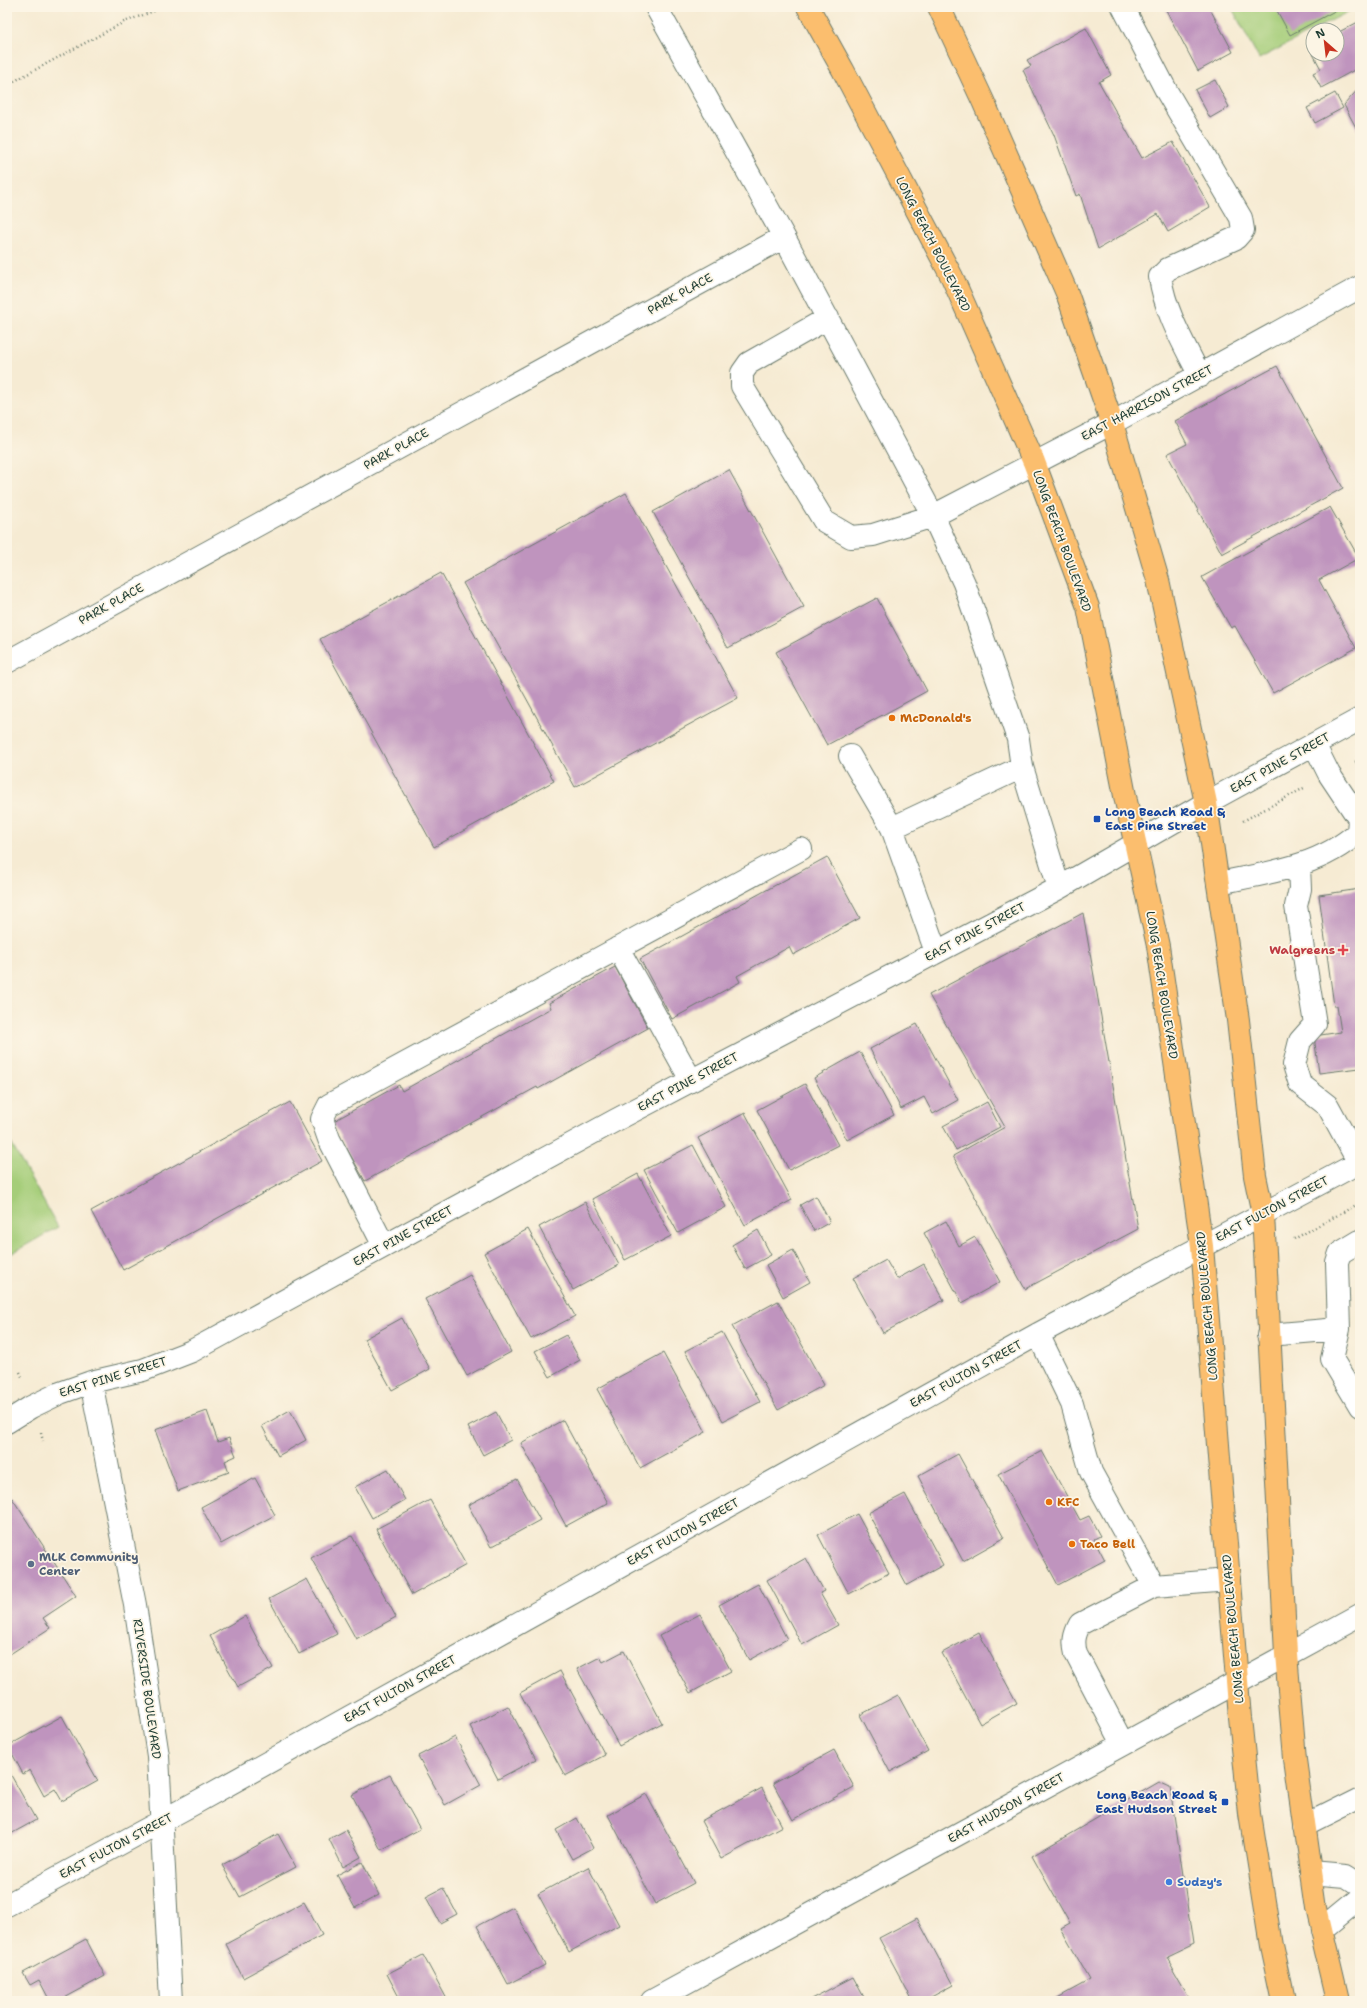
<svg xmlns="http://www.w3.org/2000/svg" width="1367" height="2008" font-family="'Shantell Sans',sans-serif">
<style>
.green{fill:#a5cd79;stroke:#628556}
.building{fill:#bf94be}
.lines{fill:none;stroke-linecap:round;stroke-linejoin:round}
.minor-casing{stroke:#6a7a6c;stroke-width:24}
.major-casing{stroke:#6a7a6c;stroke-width:24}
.path{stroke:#6a7a6c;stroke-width:2.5;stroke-dasharray:1 3;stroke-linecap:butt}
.minor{stroke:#fff;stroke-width:22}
.major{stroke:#fbbe6e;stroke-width:22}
.food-dot{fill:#e8710a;stroke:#fcf5e5;stroke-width:1.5}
.transit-dot{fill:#1a4fb4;stroke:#fcf5e5;stroke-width:1.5}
.health-dot{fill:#e0444e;stroke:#fcf5e5;stroke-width:1.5}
.service-dot{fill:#5c6f8a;stroke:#fcf5e5;stroke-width:1.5}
.shop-dot{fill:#3f7fe0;stroke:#fcf5e5;stroke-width:1.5}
.labels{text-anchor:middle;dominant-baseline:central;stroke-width:3.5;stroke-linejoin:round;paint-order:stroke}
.street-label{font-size:12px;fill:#1f3d34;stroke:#fcf5e5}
.food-label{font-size:12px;font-weight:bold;fill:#c56008;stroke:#fcf5e5;text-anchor:start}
.transit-label{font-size:12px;font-weight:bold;fill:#164399;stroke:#fcf5e5;text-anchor:start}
.health-label{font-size:12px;font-weight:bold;fill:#be3a42;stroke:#fcf5e5;text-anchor:end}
.service-label{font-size:12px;font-weight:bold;fill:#4e5e75;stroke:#fcf5e5;text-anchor:start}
.shop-label{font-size:12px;font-weight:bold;fill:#366cbe;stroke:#fcf5e5;text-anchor:start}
</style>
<rect width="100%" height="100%" fill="#fcf5e5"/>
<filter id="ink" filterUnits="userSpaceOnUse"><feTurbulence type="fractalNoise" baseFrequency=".025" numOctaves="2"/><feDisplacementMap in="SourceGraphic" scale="8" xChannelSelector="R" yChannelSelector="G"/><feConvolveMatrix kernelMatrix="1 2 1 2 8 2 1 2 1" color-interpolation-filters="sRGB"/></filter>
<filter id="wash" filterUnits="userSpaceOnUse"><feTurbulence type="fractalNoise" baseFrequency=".012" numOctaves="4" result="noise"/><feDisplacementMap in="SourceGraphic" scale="16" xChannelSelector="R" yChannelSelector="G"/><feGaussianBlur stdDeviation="0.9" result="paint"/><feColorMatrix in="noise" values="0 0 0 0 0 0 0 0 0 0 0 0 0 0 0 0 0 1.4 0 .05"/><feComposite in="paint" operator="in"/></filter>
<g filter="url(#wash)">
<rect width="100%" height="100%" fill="#f6ebd3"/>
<!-- green -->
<path class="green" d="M1238,7H1357L1259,59L1233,10Z
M7,1136L58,1227L7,1256Z"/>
<g id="blocks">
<!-- building -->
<path class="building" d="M1172,7H1209L1233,52L1198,71L1166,10Z
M1275,7H1342L1290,35Z
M1360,21V67L1321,88L1313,73L1321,69L1313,54H1337V33Z
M1086,28L1111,75L1099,82L1142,158L1173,142L1210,207L1168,232L1158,214L1098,249L1080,194L1076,196L1054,135L1023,70L1031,66L1027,60Z
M1215,80L1229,107L1210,118L1195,90Z
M1360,87V135L1344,105Z
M1335,93L1343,108L1315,123L1307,108Z
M1277,366L1343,488L1222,554L1167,454L1187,444L1175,421Z
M729,470L804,607L728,648L653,512Z
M626,493L738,698L575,787L463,583Z
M1330,507L1359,558L1319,580L1356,648L1273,693L1235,626L1231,628L1202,577Z
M441,573L554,781L434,847L320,639Z
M877,598L927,691L827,745L776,652Z
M827,857L860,918L793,955L789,947L737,976L740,982L672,1019L640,959Z
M1360,889V1068L1319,1073L1314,1036L1341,1032L1337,1006H1334L1319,895Z
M1083,913L1138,1229L1025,1289L953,1156L1005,1127L929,995Z
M615,967L648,1028L538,1089L537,1087L365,1181L332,1122L399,1085L402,1091L551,1008L549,1003Z
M917,1024L958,1100L933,1114L924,1097L901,1109L870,1049Z
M860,1052L894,1115L847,1140L814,1078Z
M805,1084L838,1145L789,1170L757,1110Z
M290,1102L322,1161L123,1270L91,1211Z
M987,1102L1000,1127L956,1150L943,1126Z
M745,1113L792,1200L745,1225L698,1138Z
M693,1145L726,1207L678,1233L644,1170Z
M638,1174L671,1236L625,1260L592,1199Z
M816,1196L830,1222L814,1231L800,1205Z
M585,1202L619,1265L573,1290L539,1227Z
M946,1221L959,1246L975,1237L1000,1282L962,1303L924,1233Z
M528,1229L575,1316L531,1339L484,1253Z
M758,1230L771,1255L745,1269L732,1245Z
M793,1250L810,1282L783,1297L766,1265Z
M886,1260L897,1279L924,1264L944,1300L883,1333L853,1278Z
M470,1275L511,1352L467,1376L425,1299Z
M778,1301L824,1385L778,1410L732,1326Z
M402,1318L430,1369L392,1390L364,1339Z
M722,1332L760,1402L723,1421L685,1351Z
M566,1335L580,1360L550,1377L535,1351Z
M663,1353L706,1432L640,1468L597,1389Z
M290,1410L306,1440L278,1456L262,1426Z
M207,1411L218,1442L229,1438L236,1456L225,1461L229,1472L178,1491L155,1430Z
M496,1412L511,1440L483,1455L468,1427Z
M563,1420L608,1503L566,1526L521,1443Z
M1042,1451L1080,1520L1089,1516L1100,1536L1094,1539L1105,1560L1058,1585L998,1474Z
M958,1454L1004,1538L963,1561L918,1476Z
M388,1469L405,1500L372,1518L355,1487Z
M255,1478L275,1515L221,1544L201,1507Z
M517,1479L540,1520L491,1547L468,1505Z
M905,1494L943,1565L907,1585L868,1513Z
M12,1498L76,1596L43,1618L50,1628L7,1656V1501Z
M430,1500L466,1565L412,1595L376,1529Z
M857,1514L889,1573L849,1594L818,1535Z
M352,1536L396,1617L356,1639L311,1558Z
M806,1558L824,1591L820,1593L838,1625L802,1645L767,1580Z
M307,1579L337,1634L299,1654L269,1599Z
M758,1584L787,1639L749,1660L719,1605Z
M700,1614L731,1671L690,1693L659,1636Z
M245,1616L273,1668L238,1687L210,1636Z
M979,1633L1017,1703L980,1724L942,1653Z
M624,1651L662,1723L619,1746L577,1669L600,1657L603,1662Z
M560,1671L605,1755L565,1776L520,1693Z
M898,1695L928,1751L890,1772L860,1715Z
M508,1706L536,1759L498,1779L470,1726Z
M62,1716L98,1781L62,1801L55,1789L44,1796L30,1770L23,1774L8,1746Z
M455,1737L481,1785L445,1805L418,1756Z
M834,1750L854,1787L793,1820L773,1783Z
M7,1768L36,1820L7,1836Z
M390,1775L420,1829L381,1850L352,1795Z
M1159,1782L1170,1787L1193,1945L1166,1958L1191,2001H1052L1090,1980L1061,1929L1070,1924L1032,1856Z
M762,1788L782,1826L721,1859L701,1821Z
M646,1794L694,1883L655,1904L608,1815Z
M577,1818L593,1848L572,1859L556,1830Z
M346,1830L361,1857L343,1867L329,1839Z
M278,1834L296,1867L240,1897L222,1865Z
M362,1862L379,1895L355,1908L337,1875Z
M588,1867L619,1925L569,1952L538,1894Z
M443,1888L457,1914L440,1923L426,1897Z
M304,1902L322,1935L243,1978L226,1944Z
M513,1907L545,1965L508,1984L477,1926Z
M917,1918L953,1985L924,2001H913L879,1938Z
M86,1939L105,1976L59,2001H50L39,1980L30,1985L23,1973Z
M423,1955L448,2001H401L387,1974Z
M853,1977L866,2001H812L811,1999Z"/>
</g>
</g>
<g filter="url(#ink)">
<use href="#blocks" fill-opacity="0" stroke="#6a7a6c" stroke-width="1"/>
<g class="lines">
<defs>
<path id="minor" d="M656,7L784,237L933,516L964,583L1018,739L1022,767L1059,888
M1123,7L1167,92L1241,218L1243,230L1236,238L1168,269L1160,277C1165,312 1184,344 1200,376
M828,318L749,363L742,373V386L824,521L851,537L873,535L933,516L1112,423L1360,287
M7,662L784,237
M850,756L892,828L1022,767
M892,828L936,952
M1299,866L1300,889L1296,906L1315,1024L1300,1041L1294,1065L1300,1084L1328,1106L1359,1163
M1218,883C1267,873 1320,867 1358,832L1359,819L1329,774L1314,744
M618,948L691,1080
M384,1246L329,1139L322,1119L329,1105L801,849
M1339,1329L1332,1359L1360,1406
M1038,1334L1072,1404L1091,1472L1154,1586
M1268,1335L1339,1329L1337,1262L1340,1253L1360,1241
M91,1382L135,1605L158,1756L171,2001
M7,1422L31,1407L60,1393L91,1382L143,1370L192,1351L616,1120L1059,888L1206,803L1360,719
M1123,1744L1076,1654C1073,1642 1074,1635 1080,1624L1154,1586L1229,1580
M1304,1826L1360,1798
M1311,1873L1346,1876L1360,1885
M7,1905L195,1803L1038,1334L1360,1162
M1321,1930L1360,1898
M652,2001L1360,1615"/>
<path id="major" d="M808,7L843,70L952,277L1034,462L1088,607L1126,801L1158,946L1202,1246L1240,1718L1250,1814L1271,1945L1283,2001
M939,7L983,101L1067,293L1112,423L1158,580L1206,803L1238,1020L1255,1176L1263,1214L1286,1654L1295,1759L1316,1908L1338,2001"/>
</defs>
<!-- minor casing -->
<use href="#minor" class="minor-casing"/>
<!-- major casing -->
<use href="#major" class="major-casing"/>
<!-- path -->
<path class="path" d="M7,85L124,22L165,7
M1355,762L1360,760
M1243,821L1304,788
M1294,1239L1360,1203
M20,1372L23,1379
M41,1433L43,1441"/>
<!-- minor -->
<use href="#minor" class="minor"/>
<!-- major -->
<use href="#major" class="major"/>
</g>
</g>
<!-- markers -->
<g class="food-dot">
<circle cx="892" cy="718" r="4"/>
<circle cx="1049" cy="1502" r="4"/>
<circle cx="1072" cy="1544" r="4"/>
</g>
<g class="transit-dot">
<rect x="1093" y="815" width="8" height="8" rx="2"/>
<rect x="1221" y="1798" width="8" height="8" rx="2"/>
</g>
<path class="health-dot" d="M1341 944h4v4h4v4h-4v4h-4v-4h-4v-4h4z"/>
<circle class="service-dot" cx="31" cy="1564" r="4"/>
<circle class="shop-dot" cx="1169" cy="1882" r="4"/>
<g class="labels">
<!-- street labels -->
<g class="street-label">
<text transform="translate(933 244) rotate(63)">LONG BEACH BOULEVARD</text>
<text transform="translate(680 294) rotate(-29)">PARK PLACE</text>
<text transform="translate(1147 403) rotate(-28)">EAST HARRISON STREET</text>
<text transform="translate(396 449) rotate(-29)">PARK PLACE</text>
<text transform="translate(1062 541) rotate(70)">LONG BEACH BOULEVARD</text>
<text transform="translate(111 604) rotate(-29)">PARK PLACE</text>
<text transform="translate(1280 763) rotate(-29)">EAST PINE STREET</text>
<text transform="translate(975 932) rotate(-28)">EAST PINE STREET</text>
<text transform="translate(1162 985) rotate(81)">LONG BEACH BOULEVARD</text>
<text transform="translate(688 1082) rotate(-28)">EAST PINE STREET</text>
<text transform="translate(1272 1209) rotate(-28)">EAST FULTON STREET</text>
<text transform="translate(403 1236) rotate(-29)">EAST PINE STREET</text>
<text transform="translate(1207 1306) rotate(-95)">LONG BEACH BOULEVARD</text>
<text transform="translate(966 1374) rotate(-29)">EAST FULTON STREET</text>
<text transform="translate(113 1377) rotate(-17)">EAST PINE STREET</text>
<text transform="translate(683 1532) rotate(-29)">EAST FULTON STREET</text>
<text transform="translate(1233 1629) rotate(-95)">LONG BEACH BOULEVARD</text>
<text transform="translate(147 1689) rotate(82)">RIVERSIDE BOULEVARD</text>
<text transform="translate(400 1689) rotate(-29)">EAST FULTON STREET</text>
<text transform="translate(1006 1808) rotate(-29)">EAST HUDSON STREET</text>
<text transform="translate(116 1846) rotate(-28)">EAST FULTON STREET</text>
</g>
<!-- food labels -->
<g class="food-label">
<text x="900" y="718">McDonald's</text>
<text x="1057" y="1502">KFC</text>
<text x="1080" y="1544">Taco Bell</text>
</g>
<!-- transit labels -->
<g class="transit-label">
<text x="1105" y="812">Long Beach Road &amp;<tspan x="1105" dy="14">East Pine Street</tspan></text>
<text x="1217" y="1795" text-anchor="end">Long Beach Road &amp;<tspan x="1217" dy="14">East Hudson Street</tspan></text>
</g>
<!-- health labels -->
<g class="health-label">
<text x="1335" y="950">Walgreens</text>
</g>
<!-- service labels -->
<g class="service-label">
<text x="39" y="1557">MLK Community<tspan x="39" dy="14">Center</tspan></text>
</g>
<!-- shop labels -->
<g class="shop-label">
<text x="1177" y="1882">Sudzy's</text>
</g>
</g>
<!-- margin -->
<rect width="1367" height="2008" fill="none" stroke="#fcf5e5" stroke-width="24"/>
<!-- north arrow -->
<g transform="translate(1325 42) rotate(332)"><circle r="19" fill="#fcf5e5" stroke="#a4ab9e"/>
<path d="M0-3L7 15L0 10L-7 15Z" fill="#c8321e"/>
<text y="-6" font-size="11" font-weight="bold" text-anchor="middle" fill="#1f3d34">N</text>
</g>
</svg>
